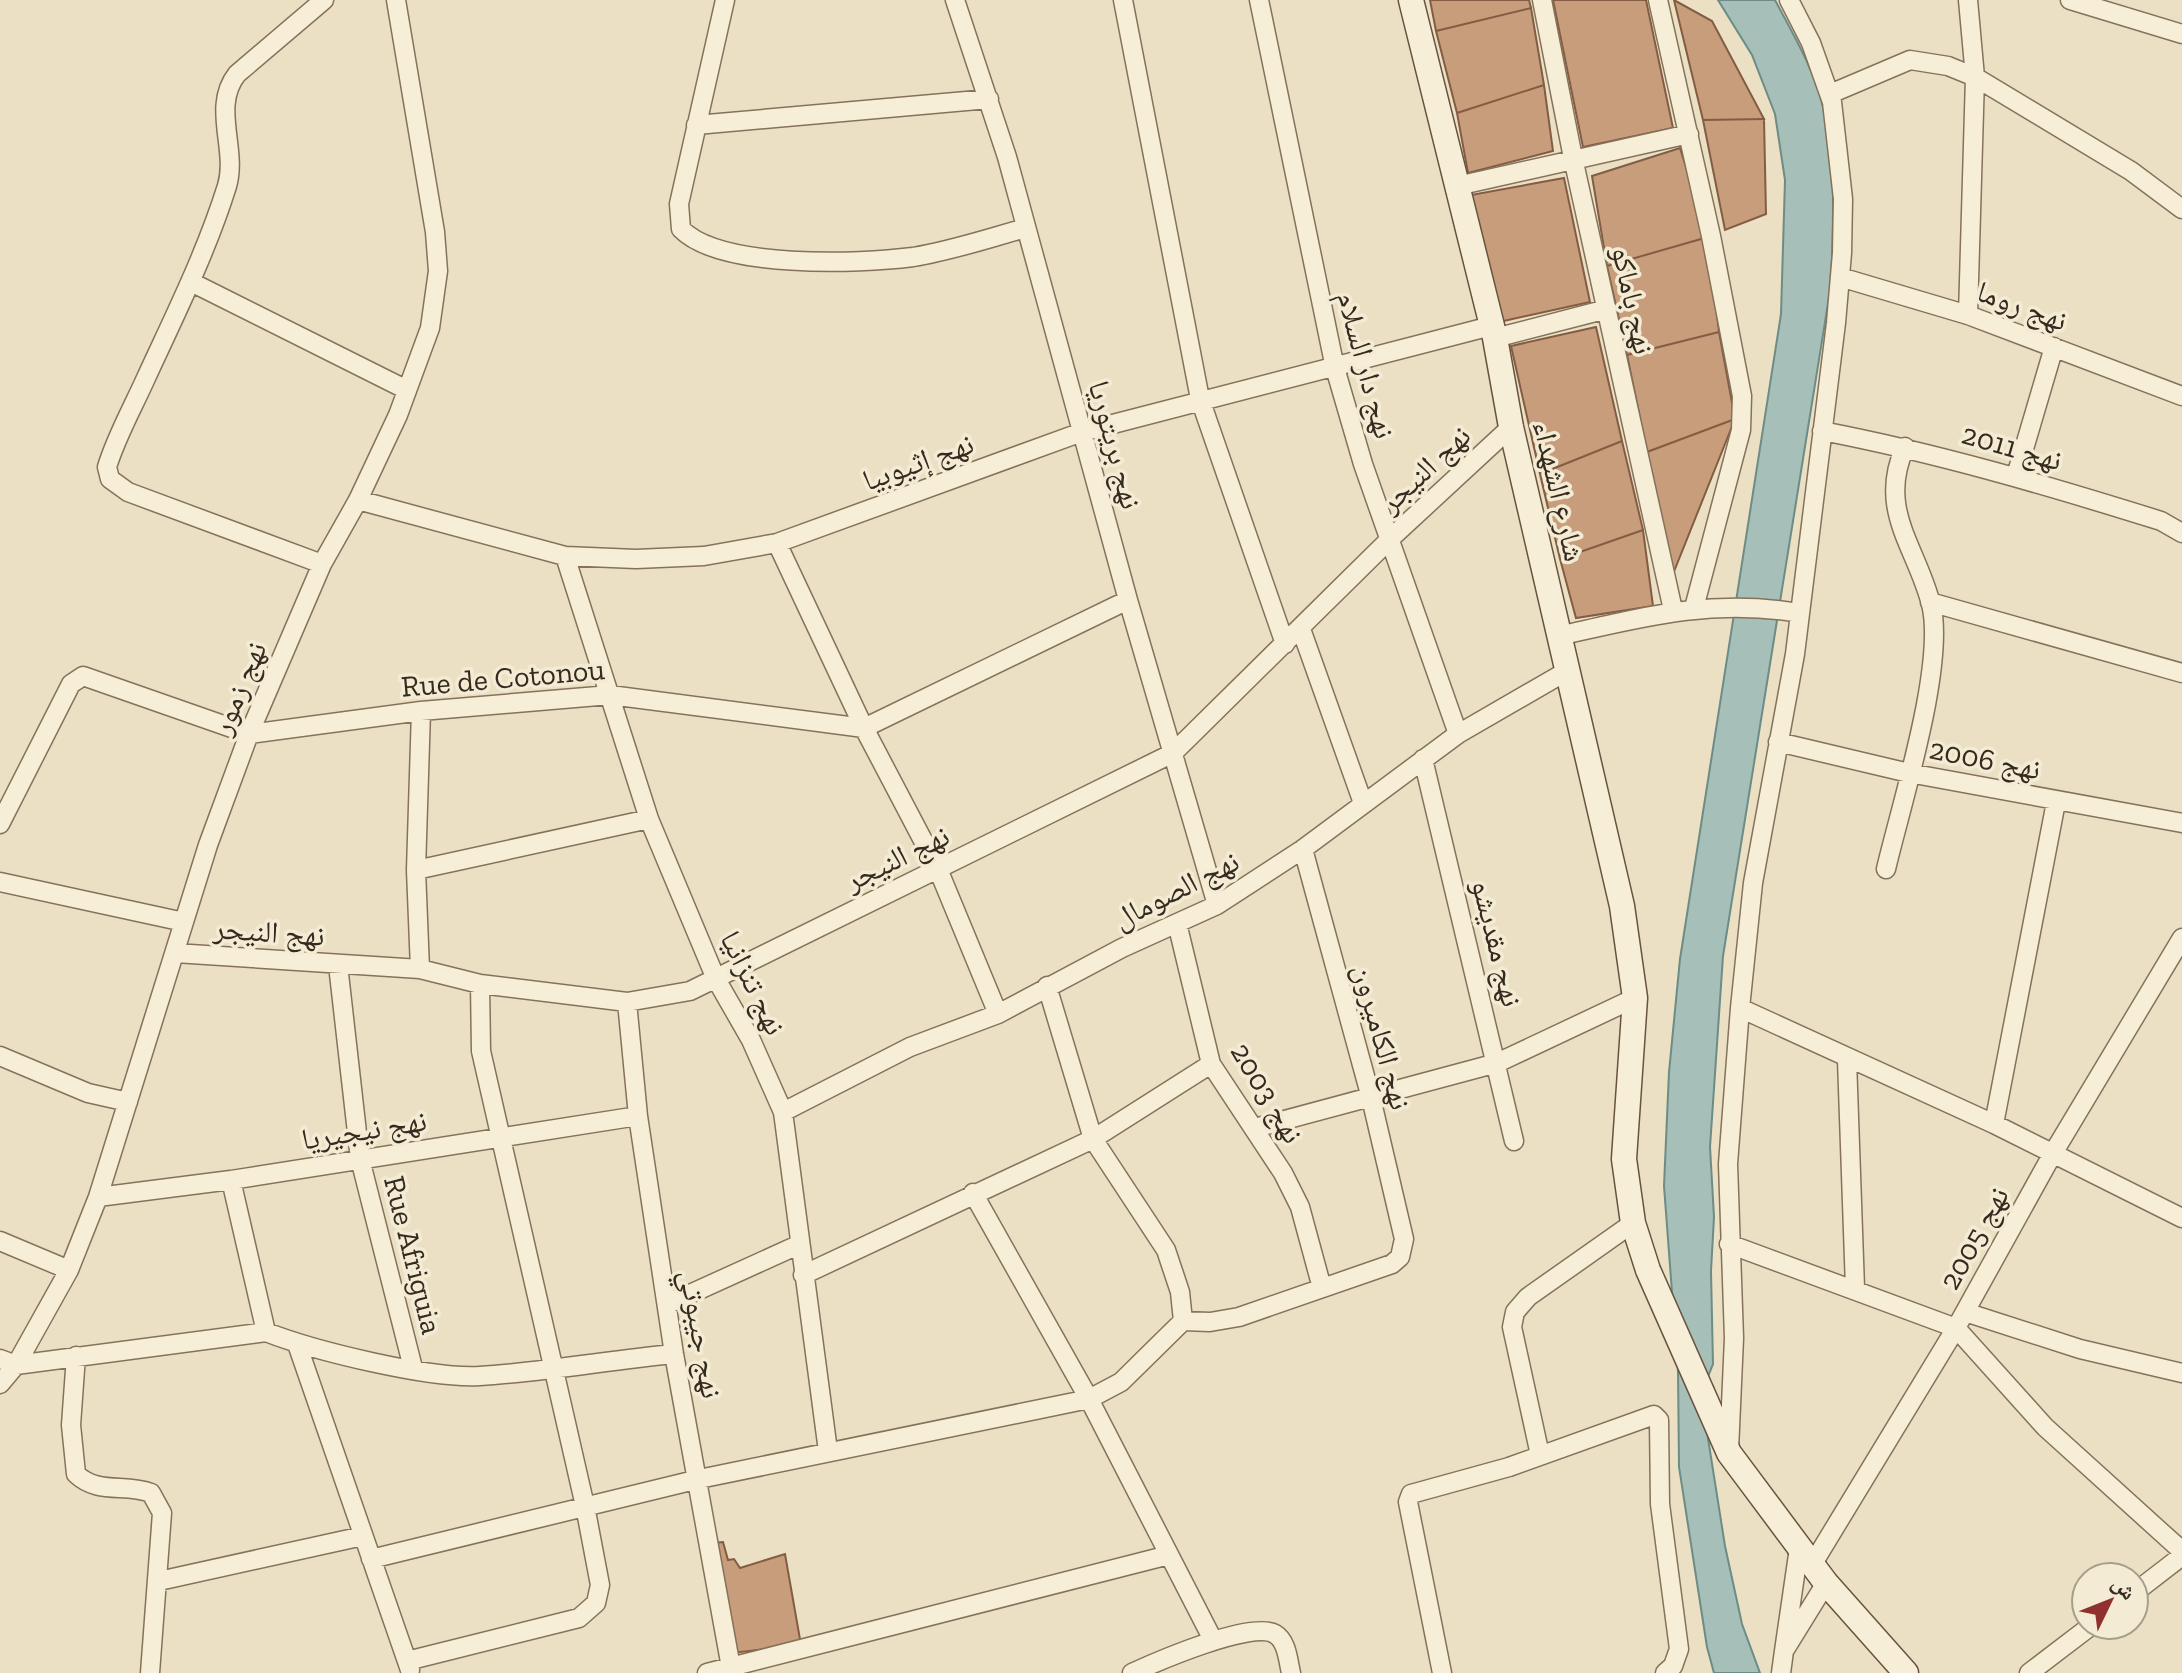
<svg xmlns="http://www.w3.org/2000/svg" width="2182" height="1673" font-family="'Zilla Slab','Noto Naskh Arabic',serif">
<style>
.water{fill:#a6bfb8;stroke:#6d8c85;stroke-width:2}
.building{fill:#c79d7c;stroke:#835d43;stroke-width:2}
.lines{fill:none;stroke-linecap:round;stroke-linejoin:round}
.street-casing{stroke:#85725b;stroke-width:21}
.secondary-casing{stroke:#67533f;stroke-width:27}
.street{stroke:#f7eed7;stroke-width:18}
.secondary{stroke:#f7eed7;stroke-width:24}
.labels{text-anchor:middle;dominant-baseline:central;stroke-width:7;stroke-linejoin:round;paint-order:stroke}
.street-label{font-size:30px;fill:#362a1f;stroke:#f3ebd3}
</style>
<rect width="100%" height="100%" fill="#ebe0c4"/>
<!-- water -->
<path class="water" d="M1718,0H1775C1793,34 1814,69 1823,107C1837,165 1833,226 1831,285L1723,956L1710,1147L1714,1217L1711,1271L1713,1364L1701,1394L1725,1546L1742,1624L1760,1673H1714L1707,1647L1679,1467L1678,1372L1664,1186L1669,1072L1680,959L1781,314L1785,180L1775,114L1752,55Z"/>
<!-- building -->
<path class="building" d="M1430,0H1529L1531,8L1436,31Z
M1553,0H1646L1673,128L1583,147Z
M1674,0L1712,21L1764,119L1703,120Z
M1531,8L1544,85L1457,113L1436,31Z
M1544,85L1553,151L1468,173L1457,113Z
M1764,119L1766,214L1725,230L1703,120Z
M1680,148L1708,237L1607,266L1592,176Z
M1564,178L1590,302L1499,322L1471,195Z
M1708,237L1719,332L1627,355L1607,266Z
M1596,327L1622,441L1540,474L1511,346Z
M1719,332L1735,419L1647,452L1627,355Z
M1735,419L1671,579L1647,452Z
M1622,441L1643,530L1560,559L1540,474Z
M1643,530L1653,606L1576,618L1560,559Z
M723,1542L728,1560L734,1559L740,1568L785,1554L801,1645L732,1653L713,1543Z"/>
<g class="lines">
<defs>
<path id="street" d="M725,0L679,204L681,229C720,269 859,264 913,257C951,251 989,238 1026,228
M955,0L1007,157L1128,600L1217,905
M1123,0L1200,399L1285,644
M1259,0L1335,368L1363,464L1458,734
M1542,0L1573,158L1673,610
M1658,0L1711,236L1742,396L1741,430L1694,608
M1968,0L1975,77L1968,315
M2070,0L2182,34
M1830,94L1910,60L1948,66L1975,77L2131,171L2182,209
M696,125L989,99
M1457,186L1689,134
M1840,277L1968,315L2182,396
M191,282L407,390
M1495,338L1607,309
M1822,431C1937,453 2049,486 2161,521L2182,533
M2016,476L2054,347
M358,500L565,556L636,559L704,556L777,543L1082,432L1491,326
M777,543L864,728L938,869L998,1014
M565,556L649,819L716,979L751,1040L783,1112L828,1451
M322,564L128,492L110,479L107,467C116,437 133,407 146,378C175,315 206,253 227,186C238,149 211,107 237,74L324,0
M1930,602L2182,673
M1301,629L1363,803
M1559,636C1642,617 1713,598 1799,613
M1778,742L1909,773L2182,823
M1423,759L1514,1141
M0,824L71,684L83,676L249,734L421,711L610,695L864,728L1128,600
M1886,869C1901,805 1946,664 1931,604C1916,546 1877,510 1905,447
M416,870L649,819
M0,882L184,922
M1177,923L1211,1064L1283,1173L1300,1207L1322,1288
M175,953L420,969L480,984L627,1002L690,991L1173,753L1391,538L1511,427
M338,965L360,1159L413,1368
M420,969L416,870L421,711
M1047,986L1093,1139L1166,1250L1180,1292L1183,1321L1210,1322L1239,1317L1392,1264L1400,1257L1404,1239L1371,1098L1303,849
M627,1002L638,1116L674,1354L732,1673
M1740,1008L1994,1124L2182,1218
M0,1056L88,1093L128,1102
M1847,1060L1855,1288
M783,1112L910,1047L998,1014L1122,948L1217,905L1303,849L1458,734L1567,671
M1994,1124L2056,802
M1255,1128L1497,1063L1635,998
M231,1180L266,1332
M973,1193L1089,1399L1213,1640
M98,1197L231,1180L638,1116
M0,1241L69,1270
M1729,1244L1956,1328L2045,1427L2182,1551
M803,1275L1093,1139L1211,1064
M668,1304L798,1245
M1965,1312L2080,1349L2182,1373
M297,1344L410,1670
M76,1356L71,1425L76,1474C98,1495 125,1483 151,1493L162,1513L150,1673
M0,1359L16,1365L266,1332C315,1351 429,1379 480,1376C545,1372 610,1360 674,1354
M0,1384L16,1365L69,1270L98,1197L208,845L249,734L322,564L358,500L398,415L430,328L438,271L435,232L396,0
M1729,1450L1734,1338L1728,1164L1740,1008L1753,883L1795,654L1836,323L1842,253L1843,199L1832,102L1811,43L1789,0
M1540,1455L1512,1327L1515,1312L1528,1297L1633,1223
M1799,1548L1784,1651L1826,1583
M371,1559L699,1479L1089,1399L1121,1382L1183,1321
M1812,1565L1956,1328L2052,1155L2182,938
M159,1581L363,1536
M2134,1593L2182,1556
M407,1661L579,1618L596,1603L600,1585L585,1506L481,1051L480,984
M707,1673L1169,1555
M1132,1673C1156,1662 1252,1620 1275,1634C1287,1641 1288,1660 1291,1673
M1442,1673L1408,1502L1411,1494L1509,1467L1654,1415L1659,1420L1660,1504L1679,1649L1673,1666L1665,1673
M1781,1673L1784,1651
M2029,1673L2092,1625"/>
<path id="secondary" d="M1411,0L1495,338L1511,427L1622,906L1635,998L1624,1159L1633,1223L1648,1270L1729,1453L1826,1583L1906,1673"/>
</defs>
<!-- street casing -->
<use href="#street" class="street-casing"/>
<!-- secondary casing -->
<use href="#secondary" class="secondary-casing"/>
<!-- street -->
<use href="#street" class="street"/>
<!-- secondary -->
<use href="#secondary" class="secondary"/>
</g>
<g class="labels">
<!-- street labels -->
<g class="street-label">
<text transform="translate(1633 300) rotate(78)">نهج باماكو</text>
<text transform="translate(2022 306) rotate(20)">نهج روما</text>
<text transform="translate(1366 365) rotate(75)">نهج دار السلام</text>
<text transform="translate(1115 445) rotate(75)">نهج بريتوريا</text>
<text transform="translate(2012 447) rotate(16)">نهج 2011</text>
<text transform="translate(918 462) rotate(-20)">نهج إثيوبيا</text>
<text transform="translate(1425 469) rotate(-43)">نهج النيجر</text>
<text transform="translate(1559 491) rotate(77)">شارع الشهداء</text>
<text transform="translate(503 678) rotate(-5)">Rue de Cotonou</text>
<text transform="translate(239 688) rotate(-67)">نهج زمور</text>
<text transform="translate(1985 759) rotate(11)">نهج 2006</text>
<text transform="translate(897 858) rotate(-26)">نهج النيجر</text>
<text transform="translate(1176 890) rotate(-27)">نهج الصومال</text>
<text transform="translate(269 932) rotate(4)">نهج النيجر</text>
<text transform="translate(1497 943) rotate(76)">نهج مقديشو</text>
<text transform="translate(753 983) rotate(64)">نهج تنزانيا</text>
<text transform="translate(1382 1037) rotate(75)">نهج الكاميرون</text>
<text transform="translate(1267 1093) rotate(59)">نهج 2003</text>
<text transform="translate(364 1130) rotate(-9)">نهج نيجيريا</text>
<text transform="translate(1974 1238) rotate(-61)">نهج 2005</text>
<text transform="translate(413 1255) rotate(76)">Rue Afriguia</text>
<text transform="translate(701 1334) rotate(80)">نهج جيبوتي</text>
</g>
</g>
<!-- north arrow -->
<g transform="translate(2110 1601) rotate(47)"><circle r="38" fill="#f3ebd3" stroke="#a79e8b" stroke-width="2"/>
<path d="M0-6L14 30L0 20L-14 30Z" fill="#90302f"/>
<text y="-12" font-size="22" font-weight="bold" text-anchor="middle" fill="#362a1f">ش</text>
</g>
</svg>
